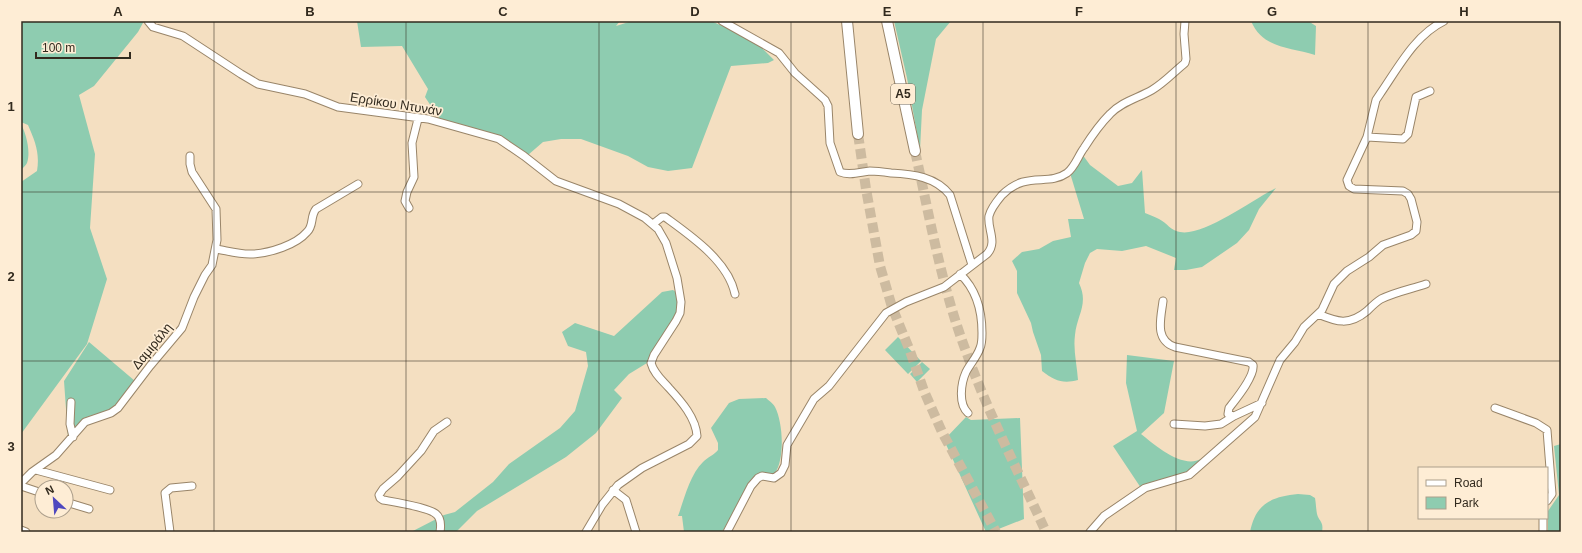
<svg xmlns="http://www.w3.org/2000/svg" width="1582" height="553" font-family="Arial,sans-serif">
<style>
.green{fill:#8eccb0}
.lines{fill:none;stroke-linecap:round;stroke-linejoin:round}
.highway-tunnel{stroke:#cdbba0;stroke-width:10;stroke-dasharray:10 5;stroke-linecap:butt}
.minor-casing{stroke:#998569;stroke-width:9}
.highway-casing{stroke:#998569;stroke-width:12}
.minor{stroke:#fff;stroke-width:7}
.highway{stroke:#fff;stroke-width:10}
.grid{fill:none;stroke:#322a1e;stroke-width:1;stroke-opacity:0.55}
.labels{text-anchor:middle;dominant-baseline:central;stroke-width:3.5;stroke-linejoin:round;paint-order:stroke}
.shield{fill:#feedd5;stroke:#6f6455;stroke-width:1}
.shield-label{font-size:12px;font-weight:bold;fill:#322a1e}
.street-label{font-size:13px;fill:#322a1e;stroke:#feedd5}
.neatline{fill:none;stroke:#322a1e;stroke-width:1.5}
.grid-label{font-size:13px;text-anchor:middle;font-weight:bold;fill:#322a1e}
</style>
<rect width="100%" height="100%" fill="#f4dfc1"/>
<!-- green -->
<path class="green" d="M21,21H144L138,32L94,86L79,95L95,154L90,228L107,279L87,344L21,434V182L37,171C40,153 35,141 28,125L21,122Z
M357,21H620L616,26L632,21H711L729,29L761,47L774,60L768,63L731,66L692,168L668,171L648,167L628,156L581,139H561L543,142L528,155L512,143L501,137L439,118L425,97L428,89L402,46L361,47Z
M894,21H951L936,39L922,110L920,150L907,78Z
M1251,21H1308L1316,26L1315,55C1290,47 1263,49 1251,21Z
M21,124C26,133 31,152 27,163C26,165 23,168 21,170Z
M1082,154L1090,165L1118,186L1132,183L1142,170L1145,213C1150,215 1155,217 1159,219C1167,223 1171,231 1180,232C1203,237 1254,199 1276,188L1259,209L1249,230L1237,243L1202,267L1186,270H1174L1176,258L1146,246L1122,251L1097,249L1090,253L1085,263L1079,283C1089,304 1077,315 1075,335C1073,350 1077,365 1078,380C1063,384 1055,381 1042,371L1041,355L1033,332L1031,323L1017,293V271L1012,261L1022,252L1039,249L1053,241L1071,237L1068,219H1084L1070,173Z
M673,290L676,292L679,301V309L672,325L647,363L629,374L614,390L622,398L596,433L566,457L477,511L456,532H411L444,515L455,512L493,482L509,464L560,428L575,411L588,366L586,352L568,346L562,332L575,323L614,336L662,292Z
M898,337L921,361L908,374L885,350Z
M89,342L135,381L115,408L84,418L68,437L64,381Z
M1127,355L1174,361L1164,413L1141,434C1155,445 1182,469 1201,459C1208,455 1216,445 1222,440L1226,442L1189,474L1141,488L1113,446L1137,431L1126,383Z
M922,362L930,369L917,382L910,374Z
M766,398C768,400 773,403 775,407C783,422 785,459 775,473L755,476L722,532H684L682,516H678C684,500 690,474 703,462C708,457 714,455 718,450V443L711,428L729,403L739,399Z
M966,417L971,420L1020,418L1024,519L991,532H986L944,440Z
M1561,444V532H1548V511L1559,495L1554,446Z
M1298,494L1310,495L1315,498C1316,503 1316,509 1317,514C1319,522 1324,521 1322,532H1250C1256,503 1271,497 1298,494Z"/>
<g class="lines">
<!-- highway-tunnel -->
<path class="highway-tunnel" d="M858,134L866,189L880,266L892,307L910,351L924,391L942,432L996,532
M915,151C930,219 942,289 967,354C989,415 1019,473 1046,532"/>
<defs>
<path id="minor" d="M148,21L153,27L183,36L241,74L258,84L305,94L338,107L428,119L499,139L524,156L556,181L619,204L645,218L658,229L666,243L677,278L681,302L680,313L676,321L654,355L651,363C654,374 662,380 669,388C681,401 696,418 697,436L689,444L642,468L618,485L602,505L586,532
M722,21L779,53L795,73L825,100L828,106L830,143L840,172C849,176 860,172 870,171C877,171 884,172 891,173C913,174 936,177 950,195L972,265
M1367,137L1403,139L1408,134L1416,97L1430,91
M409,208L405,201L407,192L414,177L412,143L418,119
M653,224L662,217H665C691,236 728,261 735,294
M216,249C228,251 241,255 253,254C270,253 296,245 307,232C314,226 310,216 316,209L358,184
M960,274C977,290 982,311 982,333C982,338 982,344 980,348C977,357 970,364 966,372C961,383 958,404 968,413
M1163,301C1161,318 1154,340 1175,347L1249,362L1253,365C1255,376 1236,399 1229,408L1228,414L1234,416L1262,403
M1318,314C1337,322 1349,326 1367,311C1371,307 1376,302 1381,299C1395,292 1411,289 1426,284
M71,402L70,424L73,437
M1495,408L1536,423L1547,430L1552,494L1547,501
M1174,424L1205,426L1221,424L1234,416
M36,470L110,490
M21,483L32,472L56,455L85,422L111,413L118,408L150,366L182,328L194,297L205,275L212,265L217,240L216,209L192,172L190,164V156
M21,486L42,493
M613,490L626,500L636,532
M66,502L89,509
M21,530L26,532
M170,532L165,493L171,488L192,486
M440,532C441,526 441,518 436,514C428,507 394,502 383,500L380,498L379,495L383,489L398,476L421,451L434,431L447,422
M727,532L751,486L758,478L762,476L774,478L781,473L785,465L787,445L814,399L829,386L886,313L906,302L944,287L987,254C998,242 987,229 989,216C991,208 997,201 1002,195C1027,170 1047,187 1067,173C1075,167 1078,156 1084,148C1091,137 1100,124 1110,114C1121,102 1138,98 1152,90C1164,83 1174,72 1185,63L1186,59L1184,34L1185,21
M1090,532L1104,516L1145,488L1189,475L1255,417L1280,360L1295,342L1304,327L1322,310L1334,284L1347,271L1369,257L1383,245L1411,235L1416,231L1417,222L1411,199L1408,194L1403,191L1354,189L1349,186L1347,180L1367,137L1376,100L1380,94C1398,68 1415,35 1444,21
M1543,532V518"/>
<path id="highway" d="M847,21L858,134
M887,21L915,151"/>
</defs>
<!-- minor casing -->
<use href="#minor" class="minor-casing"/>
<!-- highway casing -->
<use href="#highway" class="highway-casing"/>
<!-- minor -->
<use href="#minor" class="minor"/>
<!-- highway -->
<use href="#highway" class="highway"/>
</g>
<!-- grid -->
<path class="grid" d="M214,21V532M406,21V532M599,21V532M791,21V532M983,21V532M1176,21V532M1368,21V532M21,192H1561M21,361H1561"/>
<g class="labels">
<!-- shield labels -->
<rect class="shield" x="891" y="84" width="24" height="20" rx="3"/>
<g class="shield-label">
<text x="903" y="94">Α5</text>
</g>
<!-- street labels -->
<g class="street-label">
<text transform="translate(396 104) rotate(9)">Ερρίκου Ντυνάν</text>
<text transform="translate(152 346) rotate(-51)">Δαμιράλη</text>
</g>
</g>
<!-- border -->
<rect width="1582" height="553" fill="none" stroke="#feedd5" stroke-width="44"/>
<!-- legend -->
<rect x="1418" y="467" width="130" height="52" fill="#feedd5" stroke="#ac9f8c"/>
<rect x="1426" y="480" width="20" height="6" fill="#ffffff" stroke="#ac9f8c"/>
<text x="1454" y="487" font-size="12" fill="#322a1e">Road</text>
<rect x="1426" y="497" width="20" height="12" fill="#8eccb0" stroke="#ac9f8c"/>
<text x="1454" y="507" font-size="12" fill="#322a1e">Park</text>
<!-- north arrow -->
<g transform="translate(54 499) rotate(334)"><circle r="19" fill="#feedd5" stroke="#ac9f8c"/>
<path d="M0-3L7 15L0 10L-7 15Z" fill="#4f48bf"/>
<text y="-6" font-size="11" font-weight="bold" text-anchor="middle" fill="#322a1e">N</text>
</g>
<!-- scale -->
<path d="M36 52v6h94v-6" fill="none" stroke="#322a1e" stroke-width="2"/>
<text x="42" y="52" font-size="12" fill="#322a1e" stroke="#feedd5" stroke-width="3" paint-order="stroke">100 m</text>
<rect x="22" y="22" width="1538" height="509" class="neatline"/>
<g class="grid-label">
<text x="118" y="16">A</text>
<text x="310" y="16">B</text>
<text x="503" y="16">C</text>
<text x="695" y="16">D</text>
<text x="887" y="16">E</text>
<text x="1079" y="16">F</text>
<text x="1272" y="16">G</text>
<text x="1464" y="16">H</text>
<text x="11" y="111">1</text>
<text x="11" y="281">2</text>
<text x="11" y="451">3</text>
</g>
</svg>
